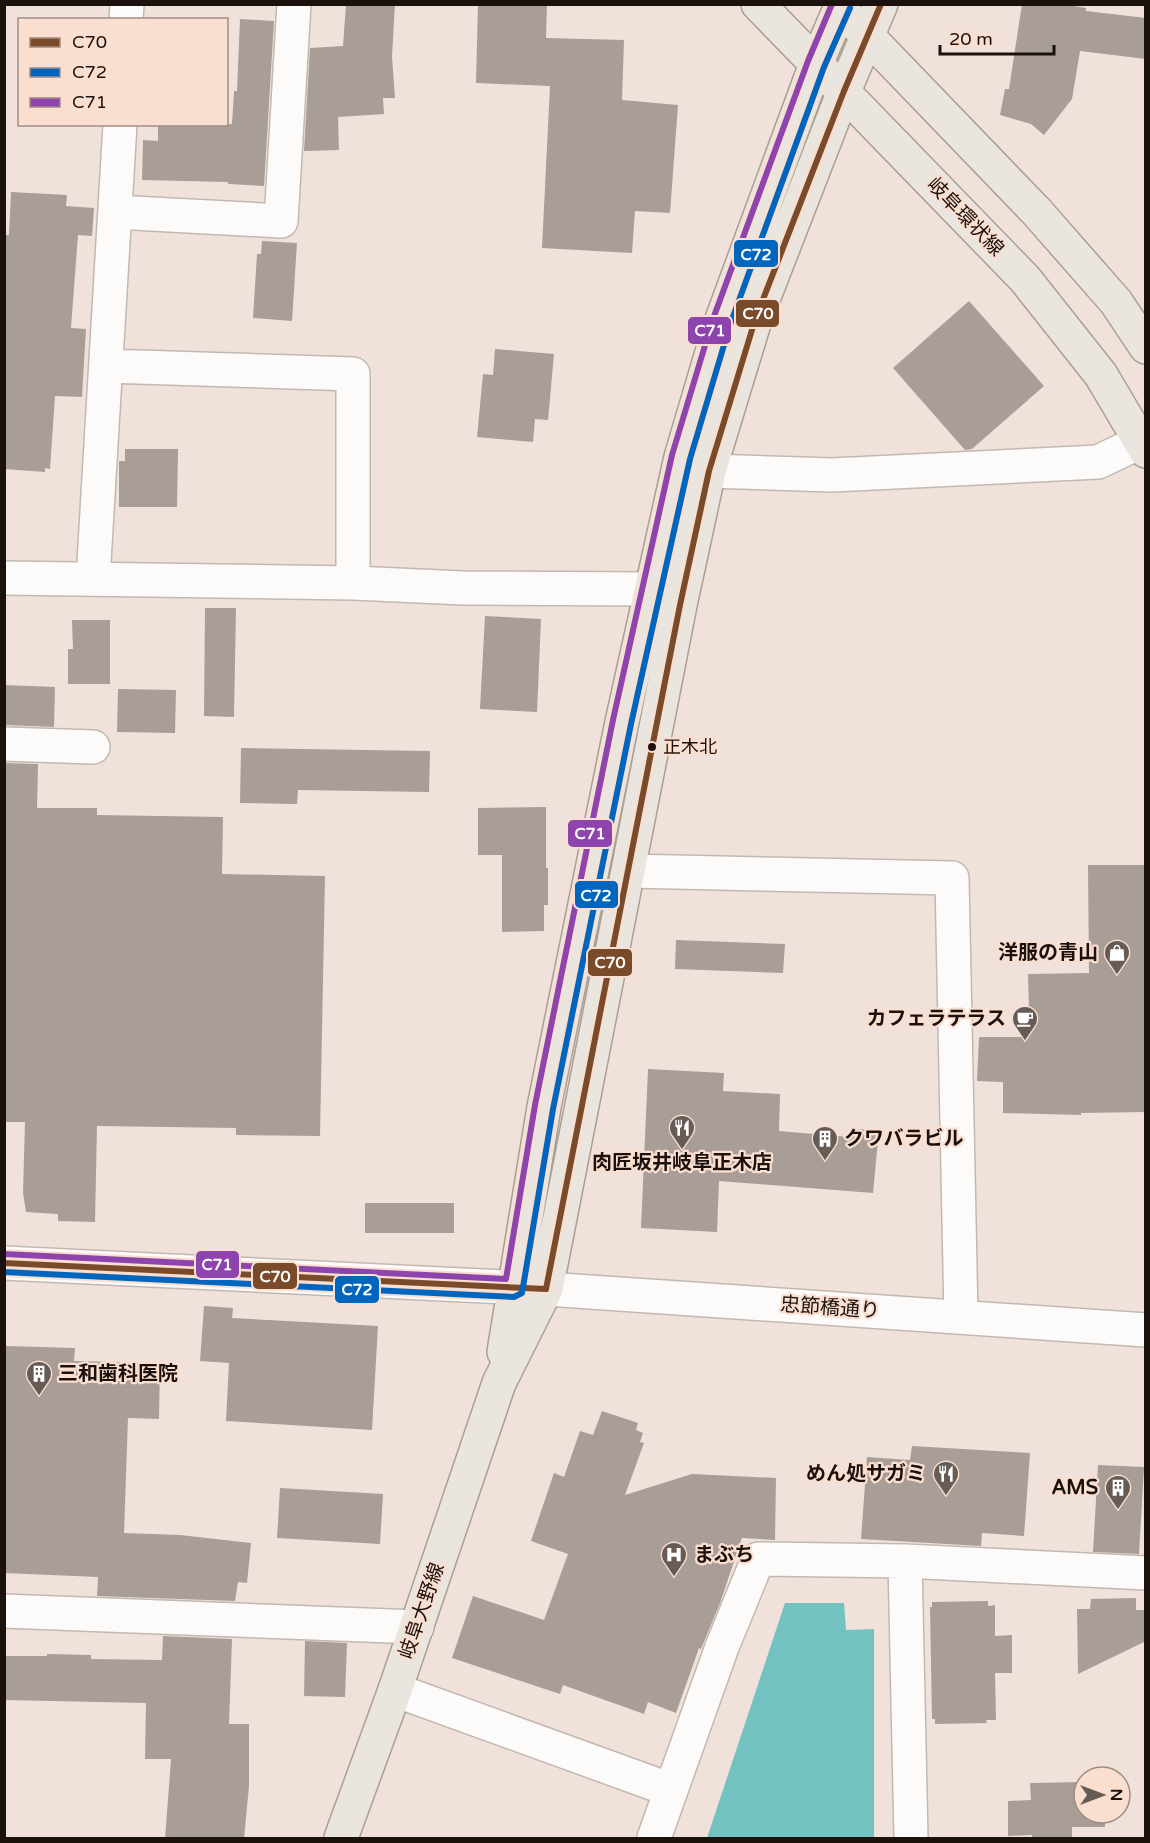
<svg xmlns="http://www.w3.org/2000/svg" width="1150" height="1843" font-family="'Varela Round','Noto Sans JP',sans-serif">
<style>
.water{fill:#72c2c1}
.building{fill:#a89d97}
.lines{fill:none;stroke-linecap:round;stroke-linejoin:round}
.minor-casing{stroke:#c2b8b1;stroke-width:36}
.tertiary-casing{stroke:#c2b8b1;stroke-width:36}
.primary-casing{stroke:#ac9e91;stroke-width:36}
.minor{stroke:#fdfbf9;stroke-width:33}
.tertiary{stroke:#fdfbf9;stroke-width:33}
.primary{stroke:#eae5de;stroke-width:33}
.bus-1-casing{stroke:#fadfd0;stroke-width:10}
.bus-2-casing{stroke:#fadfd0;stroke-width:10}
.bus-3-casing{stroke:#fadfd0;stroke-width:10}
.bus-1{stroke:#7a4b2a;stroke-width:6}
.bus-2{stroke:#0065bd;stroke-width:6}
.bus-3{stroke:#8e44ad;stroke-width:6}
.bus-dot{fill:#1b120d;stroke:#fadfd0;stroke-width:2}
.labels{text-anchor:middle;dominant-baseline:central;stroke-width:4.5;stroke-linejoin:round;paint-order:stroke}
.bus-label{font-size:18px;fill:#1b120d;stroke:#fadfd0;text-anchor:start}
.street-label{font-size:20px;fill:#1b120d;stroke:#fadfd0}
.poi-label{font-size:20px;font-weight:bold;fill:#1b120d;stroke:#fadfd0;text-anchor:end}
.line-badge{stroke:#fadfd0;stroke-width:2}
.badge-label{font-size:16px;text-anchor:middle;font-weight:bold;fill:#fff}
</style>
<rect width="100%" height="100%" fill="#f0e2da"/>
<!-- water -->
<path class="water" d="M785,1603H844L846,1630L874,1629V1838H707Z"/>
<!-- building -->
<path class="building" d="M346,4H395L392,57L395,98H383L384,114L338,117L339,150L304,151L310,48L343,46Z
M478,4H547L546,38L624,40L622,100L678,105L670,213L635,211L632,253L542,248L550,86L476,83Z
M1022,4H1063L1086,8V11L1146,18V59L1080,51L1072,99L1044,135L1031,124L1000,115L1005,89H1009Z
M240,19L274,21L264,186L228,184V182L142,180L143,140L158,141V124H232L234,91H237Z
M11,192L67,195L66,206L94,208L92,236L78,235L71,328L86,329L82,397L55,396L50,469L45,468V472L4,469V235H9Z
M262,241L297,243L292,321L253,318L257,254H261Z
M969,301L1044,386L972,449L965,450L893,368Z
M495,349L554,354L548,420L535,419L533,442L477,437L483,374L493,375Z
M125,449H178L177,507H119V461H125Z
M205,608H236L234,717L204,716Z
M485,616L541,619L537,712L480,709Z
M72,620H110V684H68V649H73Z
M4,685L55,687L54,727L4,725Z
M118,689L176,690L175,733L117,732Z
M241,748L430,751L429,792L298,790L297,804L240,803Z
M4,763L38,764L37,808H97V815L223,817L222,874L325,876L320,1136L236,1135V1128L97,1126L95,1222L58,1221V1214L26,1212L23,1193L25,1122H4Z
M546,807V868H548V905H544V931L502,932V855H478V808Z
M1088,865H1146V1112L1081,1113V1115L1003,1113V1082L977,1081L979,1037H1024L1023,1009H1029L1028,974L1089,973Z
M676,940L785,944L783,973L675,969Z
M648,1069L724,1073L723,1091L780,1094L779,1131L849,1137L850,1129L879,1130L873,1193L719,1181L717,1232L641,1228Z
M365,1203H454V1233H365Z
M204,1306L233,1308L232,1318L378,1326L372,1430L226,1421L229,1363L200,1361Z
M6,1346L75,1348L74,1361L160,1363L159,1419L128,1418L124,1533L180,1535L251,1543L247,1583L238,1582L235,1601L97,1596L98,1577L4,1573Z
M602,1411L638,1423L636,1430L643,1433L640,1442L644,1443L625,1495L692,1474L776,1478L775,1540L742,1538L720,1603L701,1649L699,1648L676,1713L648,1702L644,1714L563,1685L560,1694L452,1658L473,1596L544,1620L568,1554L531,1541L554,1473L564,1477L580,1431L593,1435Z
M912,1446L1030,1453L1024,1536L982,1533L981,1546L861,1539L867,1457L910,1460Z
M1098,1465L1144,1467L1139,1554L1093,1552Z
M280,1488L383,1494L380,1544L277,1538Z
M1136,1598V1610H1146V1641L1078,1674L1077,1609H1090L1091,1599Z
M988,1601V1606L995,1605V1636L1012,1635V1673H995L996,1720H986L987,1723L935,1724V1719H932L930,1607H932V1602Z
M163,1636L232,1639L229,1724H249V1786L244,1839H165L171,1759H145L146,1703L4,1700V1656H47V1654L91,1655V1659L162,1660Z
M305,1641L347,1643L345,1697L304,1696Z
M1084,1782V1813H1105V1827H1072V1839H1032V1835L1008,1836V1801L1031,1800L1030,1783Z"/>
<g class="lines">
<defs>
<path id="minor" d="M126,20L127,4
M115,212L281,221L294,4
M106,366L353,374V583
M709,471L832,475L1098,462L1140,442
M4,578L353,583L463,588L652,589
M93,579L120,124
M4,744L93,747
M629,871L952,878L961,1317
M905,1561L911,1838
M4,1611L417,1627
M395,1690L671,1790
M654,1838L722,1647L758,1559L905,1561L1146,1573"/>
<path id="tertiary" d="M4,1263L546,1289L1146,1330"/>
<path id="primary" d="M758,4L1025,279L1101,375L1146,451
M853,21L1037,212L1116,302L1146,347
M504,1352L544,1107L622,722L681,457L721,322L816,64L842,4
M341,1838L395,1690L499,1383L546,1289L680,605L709,471L755,320L844,91L881,4"/>
</defs>
<!-- minor casing -->
<use href="#minor" class="minor-casing"/>
<!-- tertiary casing -->
<use href="#tertiary" class="tertiary-casing"/>
<!-- primary casing -->
<use href="#primary" class="primary-casing"/>
<!-- minor -->
<use href="#minor" class="minor"/>
<!-- tertiary -->
<use href="#tertiary" class="tertiary"/>
<!-- primary -->
<use href="#primary" class="primary"/>
<defs>
<path id="bus-1" d="M4,1263L546,1289
M546,1289L680,605L709,471L755,320L844,91L881,4"/>
<path id="bus-2" d="M4,1272L514,1297L522,1293L553,1109L631,724L690,459L730,325L824,67L850,8"/>
<path id="bus-3" d="M4,1254L506,1279L535,1105L613,720L672,455L713,319L808,61L832,4"/>
</defs>
<!-- bus-1 casing -->
<use href="#bus-1" class="bus-1-casing"/>
<!-- bus-2 casing -->
<use href="#bus-2" class="bus-2-casing"/>
<!-- bus-3 casing -->
<use href="#bus-3" class="bus-3-casing"/>
<!-- bus-1 -->
<use href="#bus-1" class="bus-1"/>
<!-- bus-2 -->
<use href="#bus-2" class="bus-2"/>
<!-- bus-3 -->
<use href="#bus-3" class="bus-3"/>
</g>
<!-- icons -->
<defs>
<symbol id="shop-pin" viewBox="-11 -11 22 30"><path d="M0 17L-7.5 6A9.5 9.5 0 1 1 7.5 6Z" fill="#665b55" stroke="#fadfd0"/><path d="M-5-2.5h2.3a2.7 3.5 0 0 1 5.4 0H5L5.5 6h-11ZM-1.5-2.5h3a1.5 2.3 0 0 0-3 0Z" fill="#fff"/></symbol>
<symbol id="cafe-pin" viewBox="-11 -11 22 30"><path d="M0 17L-7.5 6A9.5 9.5 0 1 1 7.5 6Z" fill="#665b55" stroke="#fadfd0"/><path d="M-5.5-4.5H6V0H3Q3 3.5 0 3.5H-2.5Q-5.5 3.5-5.5 0ZM3-3.2v2h1.7v-2ZM-6 4.5H4V6H-6Z" fill="#fff"/></symbol>
<symbol id="restaurant-pin" viewBox="-11 -11 22 30"><path d="M0 17L-7.5 6A9.5 9.5 0 1 1 7.5 6Z" fill="#665b55" stroke="#fadfd0"/><path d="M-5-6h1v4h1v-4h1v4h1v-4h1v5L-1.5 .5V6h-2V.5L-5-1ZM5-6V6H3V1.5H1.5Q1.5-4 5-6Z" fill="#fff"/></symbol>
<symbol id="building-pin" viewBox="-11 -11 22 30"><path d="M0 17L-7.5 6A9.5 9.5 0 1 1 7.5 6Z" fill="#665b55" stroke="#fadfd0"/><path d="M-4-6H4V6H1V3H-1V6H-4ZM-2.5-4.3h1.7v1.8h-1.7ZM.8-4.3h1.7v1.8H.8ZM-2.5-1h1.7V.8h-1.7ZM.8-1h1.7V.8H.8Z" fill="#fff"/></symbol>
<symbol id="hospital-pin" viewBox="-11 -11 22 30"><path d="M0 17L-7.5 6A9.5 9.5 0 1 1 7.5 6Z" fill="#665b55" stroke="#fadfd0"/><path d="M-5-5h3v3.5h4V-5h3V5h-3V1.5h-4V5h-3Z" fill="#fff"/></symbol>
</defs>
<g fill-rule="evenodd">
<use href="#shop-pin" x="1102" y="938" width="30" height="40"/>
<use href="#cafe-pin" x="1010" y="1004" width="30" height="40"/>
<use href="#restaurant-pin" x="667" y="1113" width="30" height="40"/>
<use href="#building-pin" x="810" y="1124" width="30" height="40"/>
<use href="#building-pin" x="24" y="1359" width="30" height="40"/>
<use href="#restaurant-pin" x="931" y="1459" width="30" height="40"/>
<use href="#building-pin" x="1103" y="1473" width="30" height="40"/>
<use href="#hospital-pin" x="659" y="1540" width="30" height="40"/>
</g>
<!-- markers -->
<circle class="bus-dot" cx="652" cy="747" r="5"/>
<g class="labels">
<!-- bus labels -->
<g class="bus-label">
<text x="663" y="747">正木北</text>
</g>
<!-- street labels -->
<g class="street-label">
<text transform="translate(965 217) rotate(46)">岐阜環状線</text>
<text transform="translate(830 1308) rotate(4)">忠節橋通り</text>
<text transform="translate(422 1611) rotate(-71)">岐阜大野線</text>
</g>
<!-- poi labels -->
<g class="poi-label">
<text x="1098" y="953">洋服の青山</text>
<text x="1006" y="1019">カフェラテラス</text>
<text x="844" y="1139" text-anchor="start">クワバラビル</text>
<text x="682" y="1163" text-anchor="middle">肉匠坂井岐阜正木店</text>
<text x="58" y="1374" text-anchor="start">三和歯科医院</text>
<text x="926" y="1474">めん処サガミ</text>
<text x="1098" y="1488">AMS</text>
<text x="694" y="1555" text-anchor="start">まぶち</text>
</g>
</g>
<g class="line-badge">
<rect x="733" y="239" width="46" height="29" rx="6" fill="#0065bd"/>
<rect x="735" y="299" width="45" height="29" rx="6" fill="#7a4b2a"/>
<rect x="687" y="316" width="45" height="29" rx="6" fill="#8e44ad"/>
<rect x="567" y="819" width="46" height="29" rx="6" fill="#8e44ad"/>
<rect x="574" y="880" width="45" height="29" rx="6" fill="#0065bd"/>
<rect x="587" y="948" width="46" height="29" rx="6" fill="#7a4b2a"/>
<rect x="195" y="1250" width="45" height="29" rx="6" fill="#8e44ad"/>
<rect x="252" y="1262" width="46" height="28" rx="6" fill="#7a4b2a"/>
<rect x="334" y="1275" width="46" height="29" rx="6" fill="#0065bd"/>
</g>
<g class="badge-label">
<text x="756" y="260">C72</text>
<text x="758" y="319">C70</text>
<text x="710" y="336">C71</text>
<text x="590" y="839">C71</text>
<text x="596" y="901">C72</text>
<text x="610" y="968">C70</text>
<text x="217" y="1270">C71</text>
<text x="275" y="1282">C70</text>
<text x="357" y="1295">C72</text>
</g>
<!-- border -->
<rect width="1150" height="1843" fill="none" stroke="#1b120d" stroke-width="12"/>
<!-- legend -->
<rect x="18" y="18" width="210" height="108" fill="#fadfd0" stroke="#a18d82" stroke-width="1.5"/>
<rect x="30" y="38" width="30" height="9" fill="#7a4b2a" stroke="#a18d82" stroke-width="1.5"/>
<text x="72" y="48" font-size="18" fill="#1b120d">C70</text>
<rect x="30" y="68" width="30" height="9" fill="#0065bd" stroke="#a18d82" stroke-width="1.5"/>
<text x="72" y="78" font-size="18" fill="#1b120d">C72</text>
<rect x="30" y="98" width="30" height="9" fill="#8e44ad" stroke="#a18d82" stroke-width="1.5"/>
<text x="72" y="108" font-size="18" fill="#1b120d">C71</text>
<!-- north arrow -->
<g transform="translate(1102 1795) rotate(90)"><circle r="28" fill="#fadfd0" stroke="#a18d82" stroke-width="1.5"/>
<path d="M0-4.5L10 22L0 15L-10 22Z" fill="#665b55"/>
<text y="-9" font-size="16" font-weight="bold" text-anchor="middle" fill="#1b120d">N</text>
</g>
<!-- scale -->
<path d="M940 45v9h114v-9" fill="none" stroke="#1b120d" stroke-width="3"/>
<text x="949" y="45" font-size="18" fill="#1b120d" stroke="#fadfd0" stroke-width="4.5" paint-order="stroke">20 m</text>
</svg>
